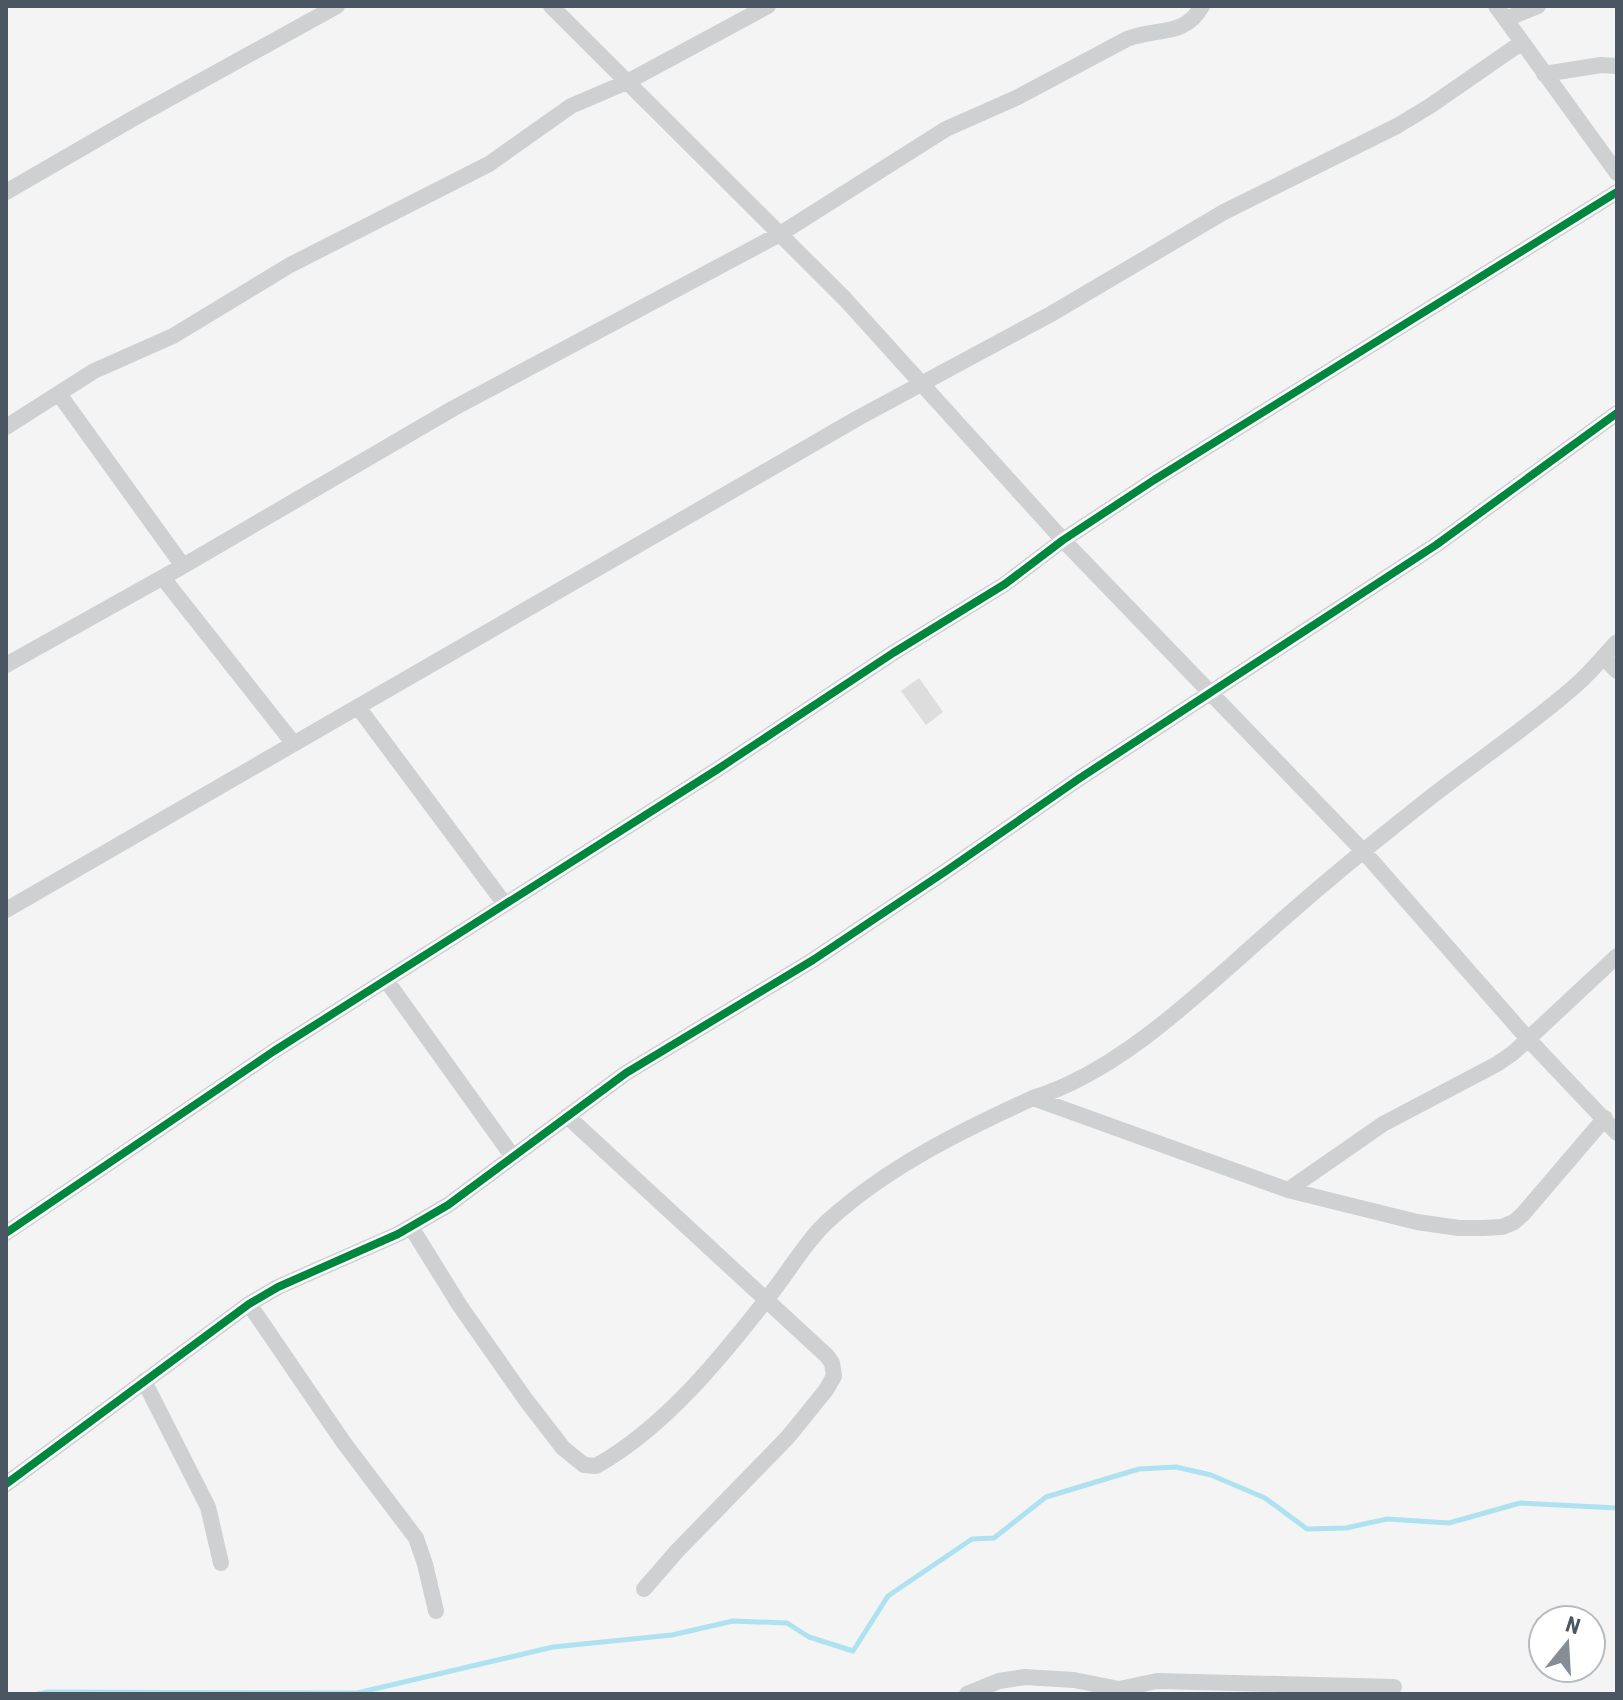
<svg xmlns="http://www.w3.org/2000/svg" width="1623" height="1700" font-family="'Roboto Condensed',sans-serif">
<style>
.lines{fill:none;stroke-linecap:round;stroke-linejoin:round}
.stream{stroke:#aee2f0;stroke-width:5}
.building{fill:#ddddde}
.street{stroke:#ced0d2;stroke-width:16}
.cycleway-casing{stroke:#fff;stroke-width:13}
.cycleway{stroke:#00873e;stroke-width:8}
</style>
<rect width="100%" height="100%" fill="#f4f4f4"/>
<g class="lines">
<!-- stream -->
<path class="stream" d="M38,1694L48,1692L357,1693L553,1647L672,1635L733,1621L787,1623L809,1637L853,1651L888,1596L972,1539L994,1538L1046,1497L1139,1469L1176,1467L1211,1475L1265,1498L1307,1529L1346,1528L1387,1519L1449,1523L1520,1503L1617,1508"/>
</g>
<!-- building -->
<path class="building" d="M919,678L943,712L926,725L901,691Z"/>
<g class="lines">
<!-- street -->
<path class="street" d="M551,6L845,299L1063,540L1364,852L1528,1039L1617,1133
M1496,6L1617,173
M1506,19L1538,6
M1544,74L1601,65L1617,66
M6,192L134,118L337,6
M59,394L183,566
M6,427L94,371L173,336L290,265L489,164L571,106L627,82L768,6
M163,578L294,744
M1603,657L1617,671
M6,665L183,566L454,408L780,234L946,129L1016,98L1127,39C1158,27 1184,38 1202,6
M358,707L504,903
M6,910L858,418L1051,314L1224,212L1397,126L1430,106L1521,43
M386,980L513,1157
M567,1116L827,1356L832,1363L834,1376L826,1390L788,1437L677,1551L644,1589
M1605,1118L1523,1214L1514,1222L1502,1227L1482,1228H1459L1417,1222L1288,1190L1033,1098C1118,1072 1197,995 1264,936C1313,892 1365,849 1417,808C1469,766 1525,730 1575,686C1590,673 1603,657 1617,642
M1288,1190L1383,1124L1497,1064L1513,1053L1617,956
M411,1227L460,1306L526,1400L563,1448L584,1465L596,1466C666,1427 724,1354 773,1291C791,1268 807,1240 829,1220C889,1166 961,1131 1033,1098
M6,1233L274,1051L718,769L893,653L1005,584L1063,540L1154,480L1617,192
M249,1304L344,1443L416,1538L425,1564L436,1611
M144,1381L208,1507L221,1563
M6,1484L249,1304L278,1287L398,1234L448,1205L626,1073L813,960L946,871L1080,778L1436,545L1617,413
M967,1694L999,1681L1025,1677L1074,1680L1119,1689L1157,1681L1394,1687"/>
<defs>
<path id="cycleway" d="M6,1233L274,1051L718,769L893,653L1005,584L1063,540L1154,480L1617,192
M6,1484L249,1304L278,1287L398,1234L448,1205L626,1073L813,960L946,871L1080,778L1436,545L1617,413"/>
</defs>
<!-- cycleway casing -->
<use href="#cycleway" class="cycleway-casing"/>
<!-- cycleway -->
<use href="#cycleway" class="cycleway"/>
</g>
<!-- border -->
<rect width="1623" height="1700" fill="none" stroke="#4a5661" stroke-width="16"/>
<!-- north arrow -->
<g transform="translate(1567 1644) rotate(18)"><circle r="38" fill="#ffffff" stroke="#b7bbc0" stroke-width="2"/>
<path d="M0-6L14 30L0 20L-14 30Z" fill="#868d94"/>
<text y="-12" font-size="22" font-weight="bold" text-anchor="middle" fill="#4a5661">N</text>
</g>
</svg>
